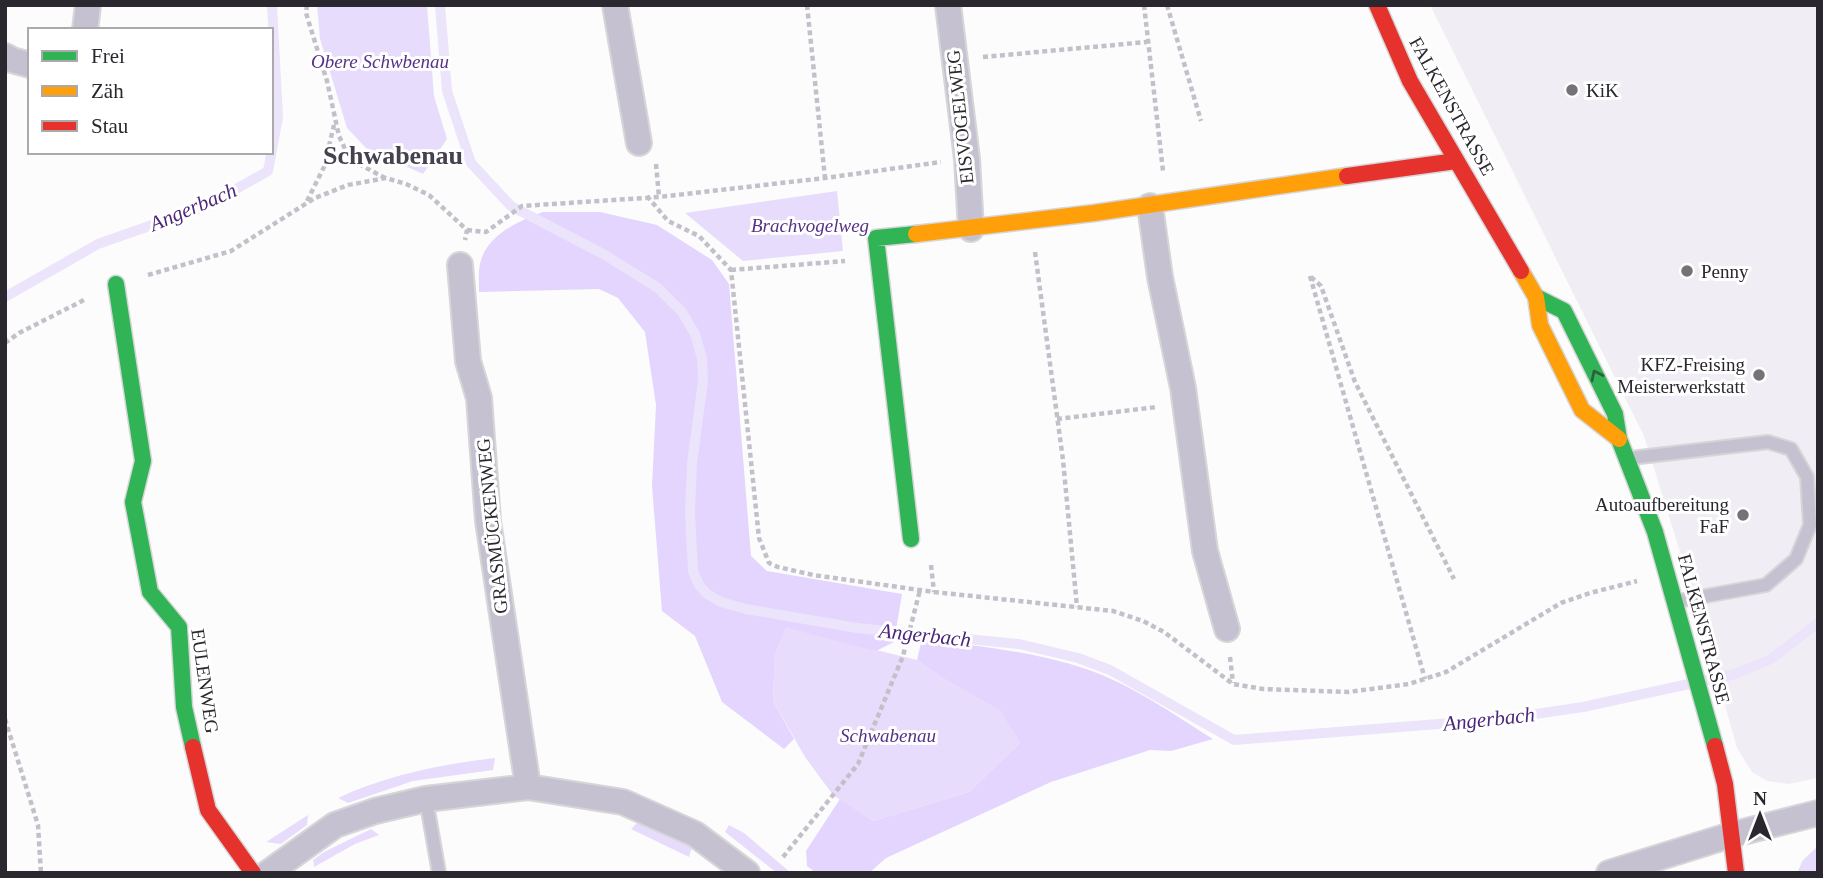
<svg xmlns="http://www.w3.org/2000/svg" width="1823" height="878" font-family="'Times New Roman',serif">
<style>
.built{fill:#f0eef4}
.green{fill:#e7dcfc}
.forest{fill:#e3d5fe}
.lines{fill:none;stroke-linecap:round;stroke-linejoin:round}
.stream{stroke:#ebe4fa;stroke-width:10}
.lane-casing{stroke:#d6d6d8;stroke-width:16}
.street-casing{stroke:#d6d6d8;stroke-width:28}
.fast-casing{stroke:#d6d6d8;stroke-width:19}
.slow-casing{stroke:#d6d6d8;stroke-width:19}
.jam-casing{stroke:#d6d6d8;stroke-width:19}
.path{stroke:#c3c0ca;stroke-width:4.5;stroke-dasharray:5 3.5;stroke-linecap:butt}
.lane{stroke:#c6c1d0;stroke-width:12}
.street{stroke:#c6c1d0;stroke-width:24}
.fast{stroke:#30b455;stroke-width:16}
.slow{stroke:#ff9f0a;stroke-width:16}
.jam{stroke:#e5322d;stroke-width:16}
.oneway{stroke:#2c603e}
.poi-dot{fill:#747276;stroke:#fff;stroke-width:2.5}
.labels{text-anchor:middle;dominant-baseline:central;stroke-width:6;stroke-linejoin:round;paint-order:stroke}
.park-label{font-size:19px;font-style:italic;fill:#563286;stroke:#fff}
.poi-label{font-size:19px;fill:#2a282e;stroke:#fff;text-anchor:start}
.street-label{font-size:19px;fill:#2a282e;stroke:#fff}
.water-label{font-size:21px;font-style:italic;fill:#4c277a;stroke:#fff}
.district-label{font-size:26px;font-weight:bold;fill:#45414e;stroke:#fff}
</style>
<rect width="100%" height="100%" fill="#fcfcfd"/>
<!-- built -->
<path class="built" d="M1430,5H1818V778L1789,784L1767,781L1752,772L1737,748L1698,610L1644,436Z"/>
<!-- green -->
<path class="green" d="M317,5H427L434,96L447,139L423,174L366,148L347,128L320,39Z
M837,191L843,251L743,261L685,213Z
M786,628L917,660L944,679L1001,710L1020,743L969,792L873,821L833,795L805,757L773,701L775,655Z
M495,758L493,770L413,781L348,803L338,798C387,775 442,764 495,758Z
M308,815L307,825L281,844L266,842Z
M637,823L692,847L689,857L631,829Z
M729,825L744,833L791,873H777L725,832Z
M371,829L379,835L355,844L314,867L313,860L324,852Z
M1818,846V873H1797L1803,860Z"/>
<!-- forest -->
<path class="forest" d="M543,212H600L657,225L712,260L729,284L751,556L767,571L902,594L894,642L876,651L786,628L775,655L773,701L794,739L784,749L722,702L695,636L662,611L652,486L656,405L645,332L618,298L599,289L479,292C479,283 478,272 480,264C486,235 519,221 543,212Z
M922,639C977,646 1032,651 1086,669C1131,684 1173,714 1213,739L1171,751L1150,750L1051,782L886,858L869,873H816L807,866L806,851L840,799L873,821L969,792L1020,743L1000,710L944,679L917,660Z"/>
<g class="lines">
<!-- stream -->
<path class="stream" d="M440,5L447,91L471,163L511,206L605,255L658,288L682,312L695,334L702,358L703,381L692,463L690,513L693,571L699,585L707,594L721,602L746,609L857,628L1019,644L1078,658L1110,670L1234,740L1502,719L1583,707L1735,674L1771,659L1818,623
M5,297L98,244L206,206L268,171L278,117L272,5"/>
<defs>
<path id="lane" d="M1631,458L1768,442L1791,449L1807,477L1810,525L1796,559L1766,585L1678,601
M426,799L439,873"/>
<path id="street" d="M615,5L639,143
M948,5L967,159L971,229
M85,30L88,5
M5,56L12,60L30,65
M1150,206L1160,277L1183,388L1205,551L1227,629
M460,265L468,361L479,398L488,521L528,787
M268,873L335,825L375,811L426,799L528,787L623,802L695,834L747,873
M1609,873L1731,835L1818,813"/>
<path id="fast" d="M116,284L143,461L133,502L150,592L179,627L184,707L193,747
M1536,297L1564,311L1615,414L1619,439L1655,532L1715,746
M911,539L876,238L916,234"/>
<path id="slow" d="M916,234L1094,213L1347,176
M1521,271L1536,297L1540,325L1582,410L1619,439"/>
<path id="jam" d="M1377,5L1410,81L1521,271
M1347,176L1456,161
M1715,746L1725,784L1736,873
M193,747L208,810L253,873"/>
</defs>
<!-- lane casing -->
<use href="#lane" class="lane-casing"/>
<!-- street casing -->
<use href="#street" class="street-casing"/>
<!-- fast casing -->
<use href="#fast" class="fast-casing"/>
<!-- slow casing -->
<use href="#slow" class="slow-casing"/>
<!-- jam casing -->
<use href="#jam" class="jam-casing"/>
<!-- path -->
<path class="path" d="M307,5L306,13L327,81L339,136L347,153L359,164L385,178
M807,5L825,178
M1144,5L1163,171
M1167,5L1201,121
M983,57L1147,42
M656,164L659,197
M647,196L668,221L699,236L731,270L759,538L769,563L778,567L813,575L934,592L1113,611L1143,621L1164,632L1233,684L1263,689L1348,692L1409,684L1446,672L1561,603L1590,593L1637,581
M307,201L324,167L334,125
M467,230L486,232L522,206L659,197L825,178L941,162
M1035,252L1063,460L1077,607
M731,270L845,261
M148,275L231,251L315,198L348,185L386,178L406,184L429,195L467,230L465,240
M1310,276L1425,679
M1311,277L1321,286L1355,382L1454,579
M5,343L19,333L84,300
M1057,419L1157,407
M931,565L934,592
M1230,657L1233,683
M5,719L38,825L41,873
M783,857L858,764L903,656L920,590"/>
<!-- lane -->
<use href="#lane" class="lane"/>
<!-- street -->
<use href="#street" class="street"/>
<!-- fast -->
<use href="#fast" class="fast"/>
<!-- slow -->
<use href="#slow" class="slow"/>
<!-- jam -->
<use href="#jam" class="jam"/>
</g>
<!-- one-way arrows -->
<defs><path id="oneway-chevron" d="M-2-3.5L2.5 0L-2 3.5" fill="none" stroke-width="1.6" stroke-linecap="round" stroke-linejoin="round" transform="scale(1.75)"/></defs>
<use class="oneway" href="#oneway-chevron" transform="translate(1596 375) rotate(-116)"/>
<!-- markers -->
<g class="poi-dot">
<circle cx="1572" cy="90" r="7"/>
<circle cx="1687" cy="271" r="7"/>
<circle cx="1759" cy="375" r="7"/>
<circle cx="1743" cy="515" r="7"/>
</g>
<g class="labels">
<!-- park labels -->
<g class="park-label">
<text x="380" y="61">Obere Schwbenau</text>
<text x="810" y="225">Brachvogelweg</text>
<text x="888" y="735">Schwabenau</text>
</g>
<!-- poi labels -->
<g class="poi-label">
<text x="1586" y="90">KiK</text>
<text x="1701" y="271">Penny</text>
<text x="1745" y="364" text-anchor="end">KFZ-Freising<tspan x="1745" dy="22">Meisterwerkstatt</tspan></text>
<text x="1729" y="504" text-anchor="end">Autoaufbereitung<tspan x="1729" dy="22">FaF</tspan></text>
</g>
<!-- street labels -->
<g class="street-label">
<text transform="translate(1452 106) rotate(61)">FALKENSTRASSE</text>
<text transform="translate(960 117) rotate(-96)">EISVOGELWEG</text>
<text transform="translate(492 526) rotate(-96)">GRASMÜCKENWEG</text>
<text transform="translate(1704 629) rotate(75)">FALKENSTRASSE</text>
<text transform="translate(205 681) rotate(82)">EULENWEG</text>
</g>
<!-- water labels -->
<g class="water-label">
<text transform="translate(193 207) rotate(-23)">Angerbach</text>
<text transform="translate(925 635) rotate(6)">Angerbach</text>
<text transform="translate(1489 719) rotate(-6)">Angerbach</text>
</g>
<!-- district labels -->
<g class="district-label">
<text x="393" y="155">Schwabenau</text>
</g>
</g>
<!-- border -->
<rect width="1823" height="878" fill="none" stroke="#2a282e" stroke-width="14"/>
<!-- legend -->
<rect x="28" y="28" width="245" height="126" fill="#ffffff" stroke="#aaa9ab" stroke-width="2"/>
<rect x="42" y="51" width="35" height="10" fill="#30b455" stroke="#aaa9ab" stroke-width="2"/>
<text x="91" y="63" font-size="21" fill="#2a282e">Frei</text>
<rect x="42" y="86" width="35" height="10" fill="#ff9f0a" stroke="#aaa9ab" stroke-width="2"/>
<text x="91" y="98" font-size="21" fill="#2a282e">Zäh</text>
<rect x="42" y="121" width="35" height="10" fill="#e5322d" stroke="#aaa9ab" stroke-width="2"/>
<text x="91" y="133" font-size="21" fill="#2a282e">Stau</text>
<!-- north arrow -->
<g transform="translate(1760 815)" stroke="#ffffff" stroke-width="5" paint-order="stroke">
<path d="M0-5L12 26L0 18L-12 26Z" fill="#2a282e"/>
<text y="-10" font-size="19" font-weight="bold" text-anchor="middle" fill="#2a282e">N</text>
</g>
</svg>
